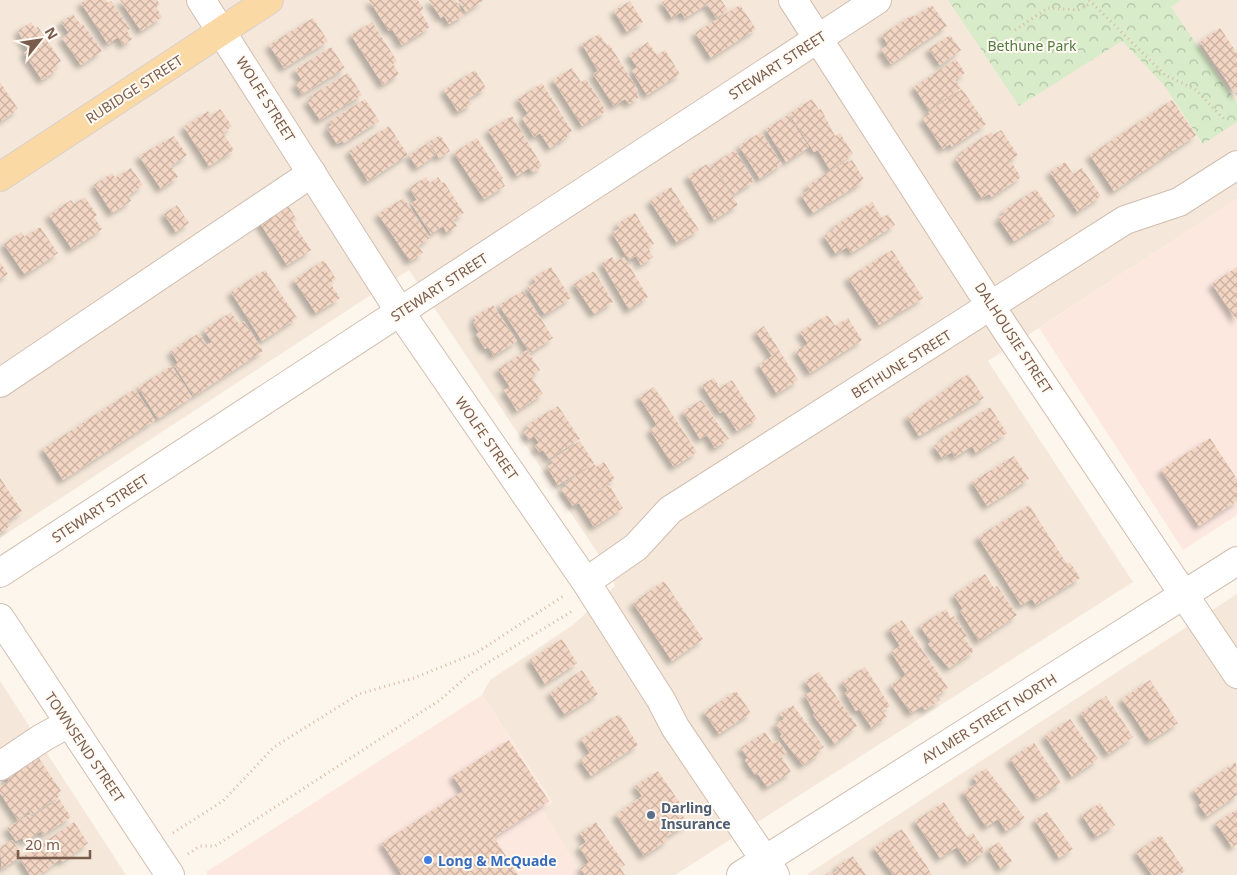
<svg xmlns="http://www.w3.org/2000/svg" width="1237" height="875" font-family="'Noto Sans',sans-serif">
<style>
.residential{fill:#f5e8da}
.commercial{fill:#fde8e0}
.park{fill:url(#park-crowns)}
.building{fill:url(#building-cross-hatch);filter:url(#shadow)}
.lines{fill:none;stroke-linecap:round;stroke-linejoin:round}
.minor-casing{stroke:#d1beb0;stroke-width:30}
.major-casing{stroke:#dad1cd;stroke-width:30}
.path{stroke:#d9b8a5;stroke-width:3;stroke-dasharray:1 4;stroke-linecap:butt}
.minor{stroke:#fff;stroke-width:28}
.major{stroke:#fbd9a5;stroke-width:28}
.service-dot{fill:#5c6f8a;stroke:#fffaf3;stroke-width:2}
.shop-dot{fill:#3f7fe0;stroke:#fffaf3;stroke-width:2}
.labels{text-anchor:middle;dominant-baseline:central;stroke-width:4;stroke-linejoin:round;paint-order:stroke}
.park-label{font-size:14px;fill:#537a41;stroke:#fffaf3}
.street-label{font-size:14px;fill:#7a5c4d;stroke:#fffaf3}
.service-label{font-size:14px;font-weight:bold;fill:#4e5e75;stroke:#fffaf3;text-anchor:start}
.shop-label{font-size:14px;font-weight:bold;fill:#366cbe;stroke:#fffaf3;text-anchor:start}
</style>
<defs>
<pattern id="park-crowns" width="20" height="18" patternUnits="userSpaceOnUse" patternTransform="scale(1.25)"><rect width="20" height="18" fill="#d8ecc9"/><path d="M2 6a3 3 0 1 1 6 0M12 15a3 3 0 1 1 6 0" fill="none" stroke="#b4c2a5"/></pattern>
<pattern id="building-cross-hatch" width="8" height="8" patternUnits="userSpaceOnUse" patternTransform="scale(1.25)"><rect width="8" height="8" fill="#f3d5c3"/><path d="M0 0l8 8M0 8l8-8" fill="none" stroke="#cab0a1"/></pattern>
<filter id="shadow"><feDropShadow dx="-4.5" dy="4.5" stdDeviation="2.5" flood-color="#0004"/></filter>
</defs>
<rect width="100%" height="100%" fill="#fdf6ec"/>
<!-- residential -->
<path class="residential" d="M0,0H1237V199L988,361L1133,582L675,875H582L542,810L552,802L482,695L490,680L573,625L615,586L607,567L409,270L0,538Z
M1237,594V875H806Z
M0,681L126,875H0Z"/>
<!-- commercial -->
<path class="commercial" d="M1237,199V515L1183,550L1039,328Z
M482,695L552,803L543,810L582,875H207L206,872Z"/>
<!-- park -->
<path class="park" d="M948,0H1181L1171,7L1237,103V122L1203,144L1164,85L1122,41L1019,106Z"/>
<!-- building -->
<path class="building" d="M85,0H106L108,3L111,1L130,29L127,31L132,39L123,45L118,37L108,44L81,3Z
M120,0H157L160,5L156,7L162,17L141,31Z
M369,0H418L424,9L420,11L430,27L402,45L392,29L389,31Z
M429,0H455L464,15L449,24L444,16L441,18Z
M458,0H484L466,12Z
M664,0H721L728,10L716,18L707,4L685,18L681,12L672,18L662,2Z
M630,1L643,22L627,32L614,11Z
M740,5L756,29L711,58L695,33Z
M932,5L947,26L891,64L881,50L888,45L882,35L912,15L914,17Z
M73,14L81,25L83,24L102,51L81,65L62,38L69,33L61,22Z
M313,18L328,41L284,68L269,45Z
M31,22L35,28L38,27L61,61L55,66L58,69L42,80L24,53L28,50L18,31Z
M372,22L397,61L393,64L399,74L383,85L351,35Z
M1220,28L1237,53V96L1200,42Z
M599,34L607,45L609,44L638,90L636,92L639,97L629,104L625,99L614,106L593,74L598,71L582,44Z
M950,35L961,50L940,65L929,49Z
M648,42L657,55L665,50L680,74L647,95L632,71L637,67L629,55Z
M331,47L345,68L302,94L295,84L302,80L295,70Z
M956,59L965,73L955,80L961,88L929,110L914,87Z
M572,68L581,82L586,79L606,111L582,126L553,80Z
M475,70L486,88L468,99L472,104L458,112L444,90Z
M348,73L362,95L320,120L307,101L314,97L312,95Z
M0,82L18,109L0,122Z
M542,83L572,131L567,134L568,136L550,148L540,133L534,137L522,118L528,114L518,99Z
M962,89L986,124L952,147L950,144L943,149L923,119L930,114L928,112Z
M365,99L379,121L344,143L343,141L337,144L327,128L332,125L330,121Z
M812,99L819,110L821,109L835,136L840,133L853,154L830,170L818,150L814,152L789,114Z
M1172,100L1196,135L1114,191L1090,155Z
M220,109L232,126L223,133L234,150L209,166L184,127L208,111L211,116Z
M788,115L809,147L786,162L766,129Z
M512,116L542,166L532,173L529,168L517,176L488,130Z
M389,126L408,155L368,181L349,151Z
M1001,130L1018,155L1010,160L1021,177L992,197L989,194L982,198L956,159L962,154L961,152L991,132L993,135Z
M761,132L782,164L760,179L739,146Z
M440,135L450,151L439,158L429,142Z
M174,136L187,155L171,166L178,177L161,189L139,156Z
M477,138L503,178L501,179L505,186L484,199L454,153Z
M428,143L436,155L417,168L409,155Z
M735,150L754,181L733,195L713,164Z
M847,160L848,162L852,160L864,179L860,182L861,183L813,213L801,195L809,190L807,186Z
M1065,162L1073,174L1082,168L1101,196L1078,212L1050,172Z
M707,164L710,168L713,165L738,205L714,220L688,176Z
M131,168L143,185L128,196L131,201L112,213L94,185L112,173L115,178Z
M426,177L430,183L438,177L442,183L444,182L464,213L453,220L457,226L447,233L443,226L431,234L411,203L417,200L409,188Z
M671,187L699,230L677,243L650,201Z
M1036,189L1055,216L1014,241L998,218L1005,214L1003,211Z
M85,197L97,215L94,217L102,229L72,249L49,215L71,200L74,204Z
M404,198L430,238L418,246L423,253L410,261L378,214Z
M284,199L297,220L293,222L311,250L287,265L256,217Z
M872,202L882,218L888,214L895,225L851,253L847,247L836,254L824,236L835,229L833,227Z
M177,205L189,223L176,232L164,214Z
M635,213L654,244L648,248L653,257L641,265L636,256L629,260L612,233L620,228L617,224Z
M40,227L58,253L25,275L4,244L21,232L25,237Z
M892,250L923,298L879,325L848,278Z
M612,257L616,262L624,257L648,297L629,310L602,263Z
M324,260L336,279L330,283L340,298L316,313L294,280Z
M0,262L8,274L0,279Z
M551,267L571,298L545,315L527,288L536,282L533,278Z
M1237,267V321L1212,284Z
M265,270L297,318L262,341L231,292Z
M594,271L613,302L594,314L574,284Z
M523,291L553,338L530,353L499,305Z
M493,305L517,341L494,356L488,347L485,349L476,334L479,332L473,323L476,321L474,317Z
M231,312L239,324L244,321L263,351L194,396L174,365L178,363L171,351L199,333L206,345L212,342L204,330Z
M828,315L835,326L848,318L862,340L810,373L796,351L808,344L800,332Z
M764,326L798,380L777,394L759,365L772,356L756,332Z
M527,350L540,370L531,376L543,394L517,411L504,390L510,387L498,369Z
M172,366L192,397L158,419L138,387Z
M968,374L984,398L919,436L907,417Z
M714,378L720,388L732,380L757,419L737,431L724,411L720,413L702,385Z
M654,387L697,452L674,467L650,430L657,425L639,397Z
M135,389L155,420L63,480L43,449Z
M701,400L729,439L715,448L707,435L700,439L683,412Z
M558,406L580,439L549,459L543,450L539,452L535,446L539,443L534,436L529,440L524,432L529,428L527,425Z
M990,407L1007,433L976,453L972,446L955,457L952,452L942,458L934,446L944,440L943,437Z
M1210,438L1237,479V501L1199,526L1161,470Z
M580,441L594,463L558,485L547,467L553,463L551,460Z
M1014,456L1029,479L987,506L972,482Z
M604,462L615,479L588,497L609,485L623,508L594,527L579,503L573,506L561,489L567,486L565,483L594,464L596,467Z
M0,478L22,511L7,522L10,526L0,533Z
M1029,505L1067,564L1070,562L1080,578L1036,605L1032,599L1021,605L978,537Z
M985,574L994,588L997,586L1017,615L979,641L960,611L963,609L954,595Z
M664,581L703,639L672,661L633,603Z
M946,609L951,618L954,616L967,636L964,638L974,651L949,668L928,644L931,642L920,626Z
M902,620L948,688L936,696L940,700L925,710L922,706L911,713L891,685L906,675L891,652L900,646L889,629Z
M562,639L577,663L545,684L530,660Z
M865,667L890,706L882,711L887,717L872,728L859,709L856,711L845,693L848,691L842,682Z
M582,670L598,694L565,715L550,693Z
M819,672L857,726L835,744L813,715L815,714L805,695L812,691L805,681Z
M1150,680L1178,723L1150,741L1122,699Z
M736,691L751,713L719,734L704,712Z
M1106,696L1133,737L1108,754L1081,713Z
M793,705L824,747L818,751L819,754L803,765L780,736L782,735L775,724L784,719L780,714Z
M619,714L638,745L591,776L580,760L590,753L581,739Z
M1070,719L1098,759L1072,777L1045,736Z
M765,732L773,744L778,740L787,753L781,756L791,772L767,787L758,774L755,775L745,760L748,758L741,748Z
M509,740L549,801L494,837L518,875H402L382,843L463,791L453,776Z
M1034,743L1061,783L1037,799L1010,759Z
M36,754L61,791L58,793L60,796L32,815L29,812L18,820L0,793V787L9,781L4,774Z
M1236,762L1237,795L1207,816L1199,805L1202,802L1194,790Z
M986,768L1025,818L1006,831L998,819L986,827L963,792L977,783L973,777Z
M658,771L680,803L676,806L688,823L666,837L668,840L644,856L616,815L642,796L635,786Z
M59,799L71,817L43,835L41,831L25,842L22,838L16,841L7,828L30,814L32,817Z
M944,802L967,837L973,833L985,851L968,863L957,847L940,858L915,821Z
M1100,803L1115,825L1096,837L1082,815Z
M1237,809V844L1232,847L1216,823Z
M1047,812L1073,849L1059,858L1035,820Z
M74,822L88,843L62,862L60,859L40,875H30L20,859Z
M596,822L625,865L620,868L625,875H585L580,868L589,862L579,847L586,842L580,833Z
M902,829L926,865L932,875H893L874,848Z
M1161,835L1185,871L1179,875H1152L1136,852Z
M12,840L22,855L2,869L0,848Z
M999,842L1012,861L1001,869L988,849Z
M853,856L866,875H825L829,872L831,875L838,870L836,867Z"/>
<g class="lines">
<defs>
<path id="minor" d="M201,0L400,312L586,582L661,700L675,727L775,875
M793,0L1005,328L1237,674
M0,383L312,173
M0,573L877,0
M586,582L636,547L670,510L1125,220L1179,202L1237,165
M0,618L170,875
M0,766L42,738L69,723
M741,875L1237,561"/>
<path id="major" d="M0,177L269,0"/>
</defs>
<!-- minor casing -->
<use href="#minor" class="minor-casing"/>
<!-- major casing -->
<use href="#major" class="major-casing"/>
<!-- path -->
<path class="path" d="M1089,0L1165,75L1195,89L1226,121
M1015,30L1048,8L1078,10L1091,3
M173,833L223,801L274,747L359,694L414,678L476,653L565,595
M188,854L200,846H215L440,700L471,673L574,610"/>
<!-- minor -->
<use href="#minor" class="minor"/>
<!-- major -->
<use href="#major" class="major"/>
</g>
<!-- markers -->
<circle class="service-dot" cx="651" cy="815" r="5"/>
<circle class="shop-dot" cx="428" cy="860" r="5"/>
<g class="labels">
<!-- park labels -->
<g class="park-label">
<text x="1032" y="45">Bethune Park</text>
</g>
<!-- street labels -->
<g class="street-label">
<text transform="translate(777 65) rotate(-33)">STEWART STREET</text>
<text transform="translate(134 89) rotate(-33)">RUBIDGE STREET</text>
<text transform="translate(266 99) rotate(58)">WOLFE STREET</text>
<text transform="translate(439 287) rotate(-33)">STEWART STREET</text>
<text transform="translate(1014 338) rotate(57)">DALHOUSIE STREET</text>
<text transform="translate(901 364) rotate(-32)">BETHUNE STREET</text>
<text transform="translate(487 438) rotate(55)">WOLFE STREET</text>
<text transform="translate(100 508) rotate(-33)">STEWART STREET</text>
<text transform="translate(989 718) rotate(-32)">AYLMER STREET NORTH</text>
<text transform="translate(85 747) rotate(56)">TOWNSEND STREET</text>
</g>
<!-- service labels -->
<g class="service-label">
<text x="661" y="807">Darling<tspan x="661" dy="16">Insurance</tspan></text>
</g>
<!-- shop labels -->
<g class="shop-label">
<text x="438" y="860">Long &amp; McQuade</text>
</g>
</g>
<!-- north arrow -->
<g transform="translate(40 40) rotate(60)" stroke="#fffaf3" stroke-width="4" paint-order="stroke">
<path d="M0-4L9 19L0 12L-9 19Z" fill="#7a5c4d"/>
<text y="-8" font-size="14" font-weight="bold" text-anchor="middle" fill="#7a5c4d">N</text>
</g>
<!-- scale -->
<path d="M18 850v8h72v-8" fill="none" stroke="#7a5c4d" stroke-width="2.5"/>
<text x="25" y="850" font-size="15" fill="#7a5c4d" stroke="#fffaf3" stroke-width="4" paint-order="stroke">20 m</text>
</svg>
